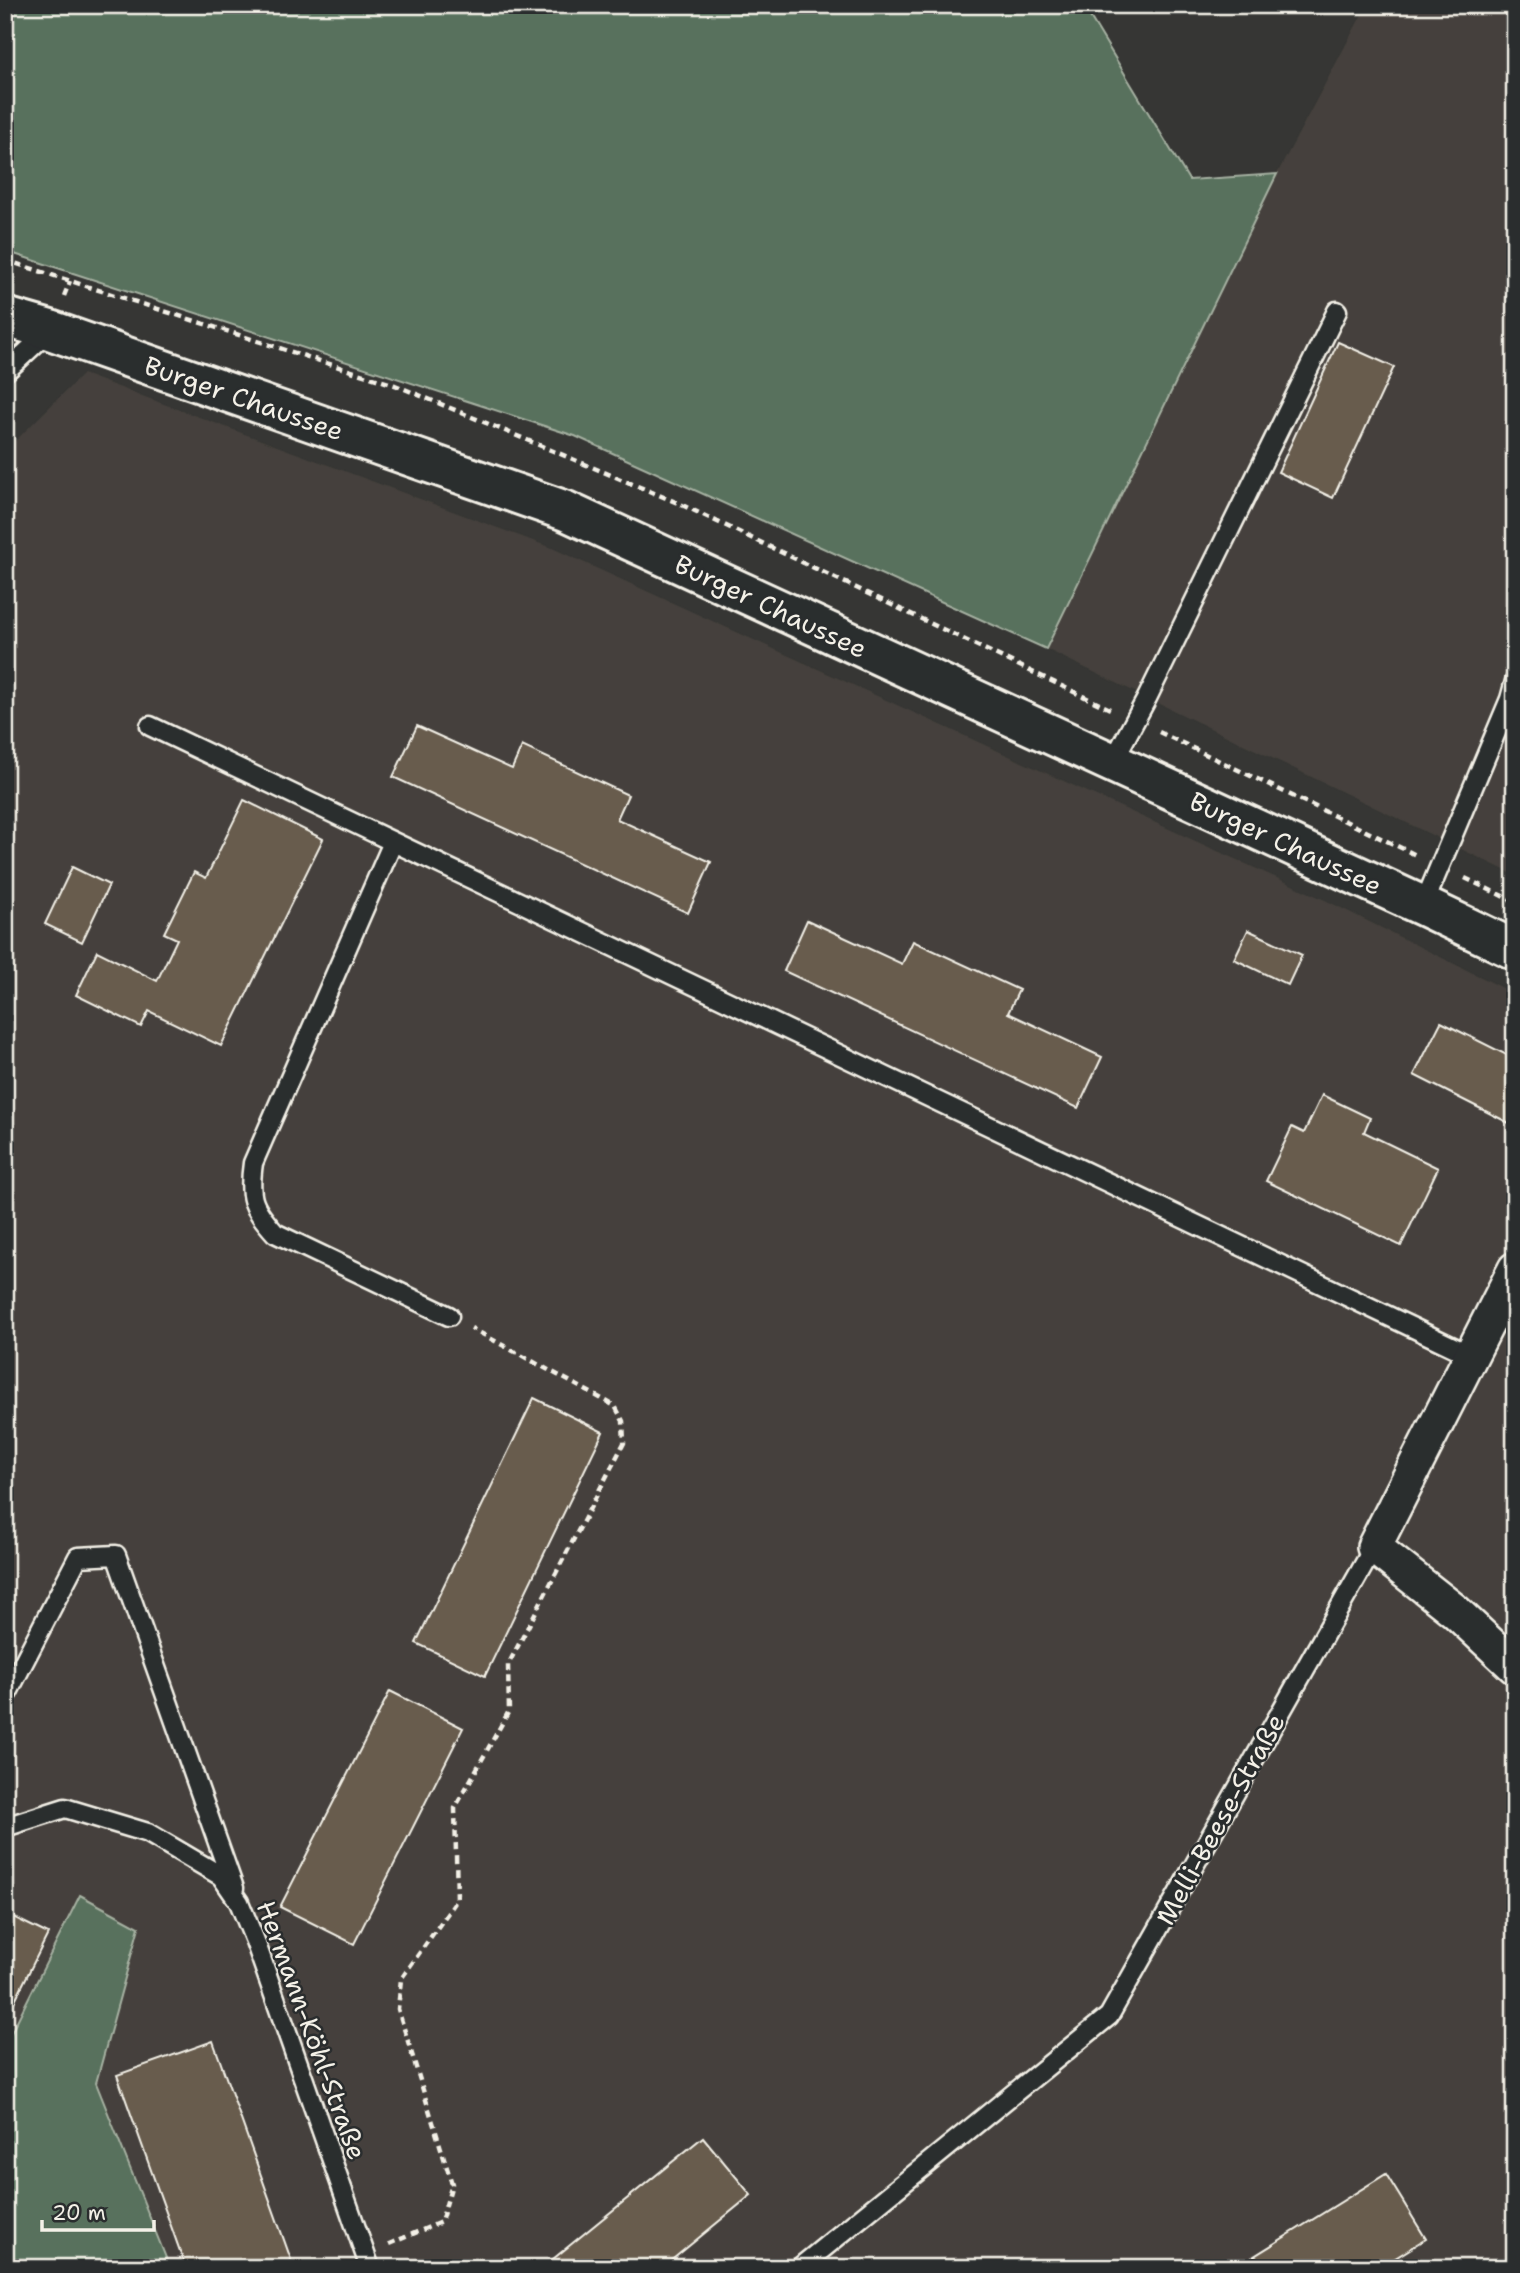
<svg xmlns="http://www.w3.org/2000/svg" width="1520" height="2273" font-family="'Shantell Sans',sans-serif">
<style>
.built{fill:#45413c}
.green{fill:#59715d;stroke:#a6b1a2;stroke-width:2}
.building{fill:#675c4e;stroke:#f4f1e8;stroke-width:2}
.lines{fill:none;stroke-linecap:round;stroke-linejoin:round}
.service-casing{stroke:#f4f1e8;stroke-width:23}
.minor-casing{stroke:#f4f1e8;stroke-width:38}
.secondary-casing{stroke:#f4f1e8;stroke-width:44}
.path{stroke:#f4f1e8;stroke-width:4.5;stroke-dasharray:7 5;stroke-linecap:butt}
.service{stroke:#2a2d2e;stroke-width:18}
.minor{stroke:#2a2d2e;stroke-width:33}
.secondary{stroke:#2a2d2e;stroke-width:38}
.labels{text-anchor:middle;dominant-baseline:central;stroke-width:5;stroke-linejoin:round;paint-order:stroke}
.street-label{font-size:26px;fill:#f4f1e8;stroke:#2a2d2e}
</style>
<rect width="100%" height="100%" fill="#363634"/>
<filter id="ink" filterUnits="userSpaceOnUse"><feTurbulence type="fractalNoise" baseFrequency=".0143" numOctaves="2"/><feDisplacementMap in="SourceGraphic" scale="14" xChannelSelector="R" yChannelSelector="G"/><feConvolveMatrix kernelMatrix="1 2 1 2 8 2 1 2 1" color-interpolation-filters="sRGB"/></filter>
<g filter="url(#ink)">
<!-- built -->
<path class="built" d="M1367,5H1515V875L1046,649L1277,174Z
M83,374L552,548L1325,900L1515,994V2268H5V451Z"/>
<!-- green -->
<path class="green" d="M5,5H1083L1189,180L1277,174L1046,649L575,436L5,251Z
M80,1895L139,1927L96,2083L170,2268H5V2045Z"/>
<!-- building -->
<path class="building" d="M1338,342L1394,367L1333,498L1278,472Z
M417,726L512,769L522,746L628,795L617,819L711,862L688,913L393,777Z
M244,800L323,839L221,1046L149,1011L141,1027L76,995L97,951L157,981L177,939L164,933L194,872L206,878Z
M72,867L109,885L82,942L45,924Z
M807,920L902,964L913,941L1019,990L1008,1013L1102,1057L1078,1108L784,971Z
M1248,930L1302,955L1288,985L1234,959Z
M1441,1022L1515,1059V1126L1414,1075Z
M1322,1095L1370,1118L1364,1132L1438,1168L1401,1246L1266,1181L1292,1127L1304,1133Z
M534,1398L603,1432L485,1676L416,1643Z
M390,1691L463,1728L354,1944L280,1907Z
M5,1913L48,1934L5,2020Z
M213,2041L294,2268H186L117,2075Z
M703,2137L751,2195L662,2268H542Z
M1386,2174L1426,2239L1379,2268H1235Z"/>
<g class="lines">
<defs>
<path id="service" d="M5,372L50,330
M150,726L1470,1355
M1112,763L1147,698L1337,311
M393,842L253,1163C248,1198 252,1207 275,1233L449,1316
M1423,906L1510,699L1515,681
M5,1698L78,1557L116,1555L234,1888
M5,1827L65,1808L148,1833L221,1876L239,1902L255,1941L370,2268
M799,2268L1109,2016L1374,1547"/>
<path id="minor" d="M1515,1269L1374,1547L1455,1611L1515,1667"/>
<path id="secondary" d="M5,317L50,330L566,511L1423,906L1515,950"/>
</defs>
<!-- service casing -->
<use href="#service" class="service-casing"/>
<!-- minor casing -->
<use href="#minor" class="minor-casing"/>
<!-- secondary casing -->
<use href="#secondary" class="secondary-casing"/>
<!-- path -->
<path class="path" d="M5,260L395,385L678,503L1110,709
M64,296L70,281
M1159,732L1416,855
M1465,878L1515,902
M389,2244L441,2222L452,2184L398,2009L401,1979L457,1900L455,1808L509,1711L508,1665L624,1443L623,1421L615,1406L471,1328"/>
<!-- service -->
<use href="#service" class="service"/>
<!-- minor -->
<use href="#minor" class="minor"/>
<!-- secondary -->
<use href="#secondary" class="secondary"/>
</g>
</g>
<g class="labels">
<!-- street labels -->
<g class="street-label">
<text transform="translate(244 398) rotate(19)">Burger Chaussee</text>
<text transform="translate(771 606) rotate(25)">Burger Chaussee</text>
<text transform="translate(1286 843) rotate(25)">Burger Chaussee</text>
<text transform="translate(1220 1819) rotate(-61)">Melli-Beese-Straße</text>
<text transform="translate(312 2030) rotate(70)">Hermann-Köhl-Straße</text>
</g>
</g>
<!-- margin -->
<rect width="1520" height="2273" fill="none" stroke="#2a2d2e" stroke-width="28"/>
<rect x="14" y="14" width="1492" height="2245" fill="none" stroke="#f4f1e8" stroke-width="2.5" filter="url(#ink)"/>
<!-- scale -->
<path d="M42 2220v10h112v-10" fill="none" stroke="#f4f1e8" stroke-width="3.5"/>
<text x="52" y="2220" font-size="21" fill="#f4f1e8" stroke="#2a2d2e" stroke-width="5" paint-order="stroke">20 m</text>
</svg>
